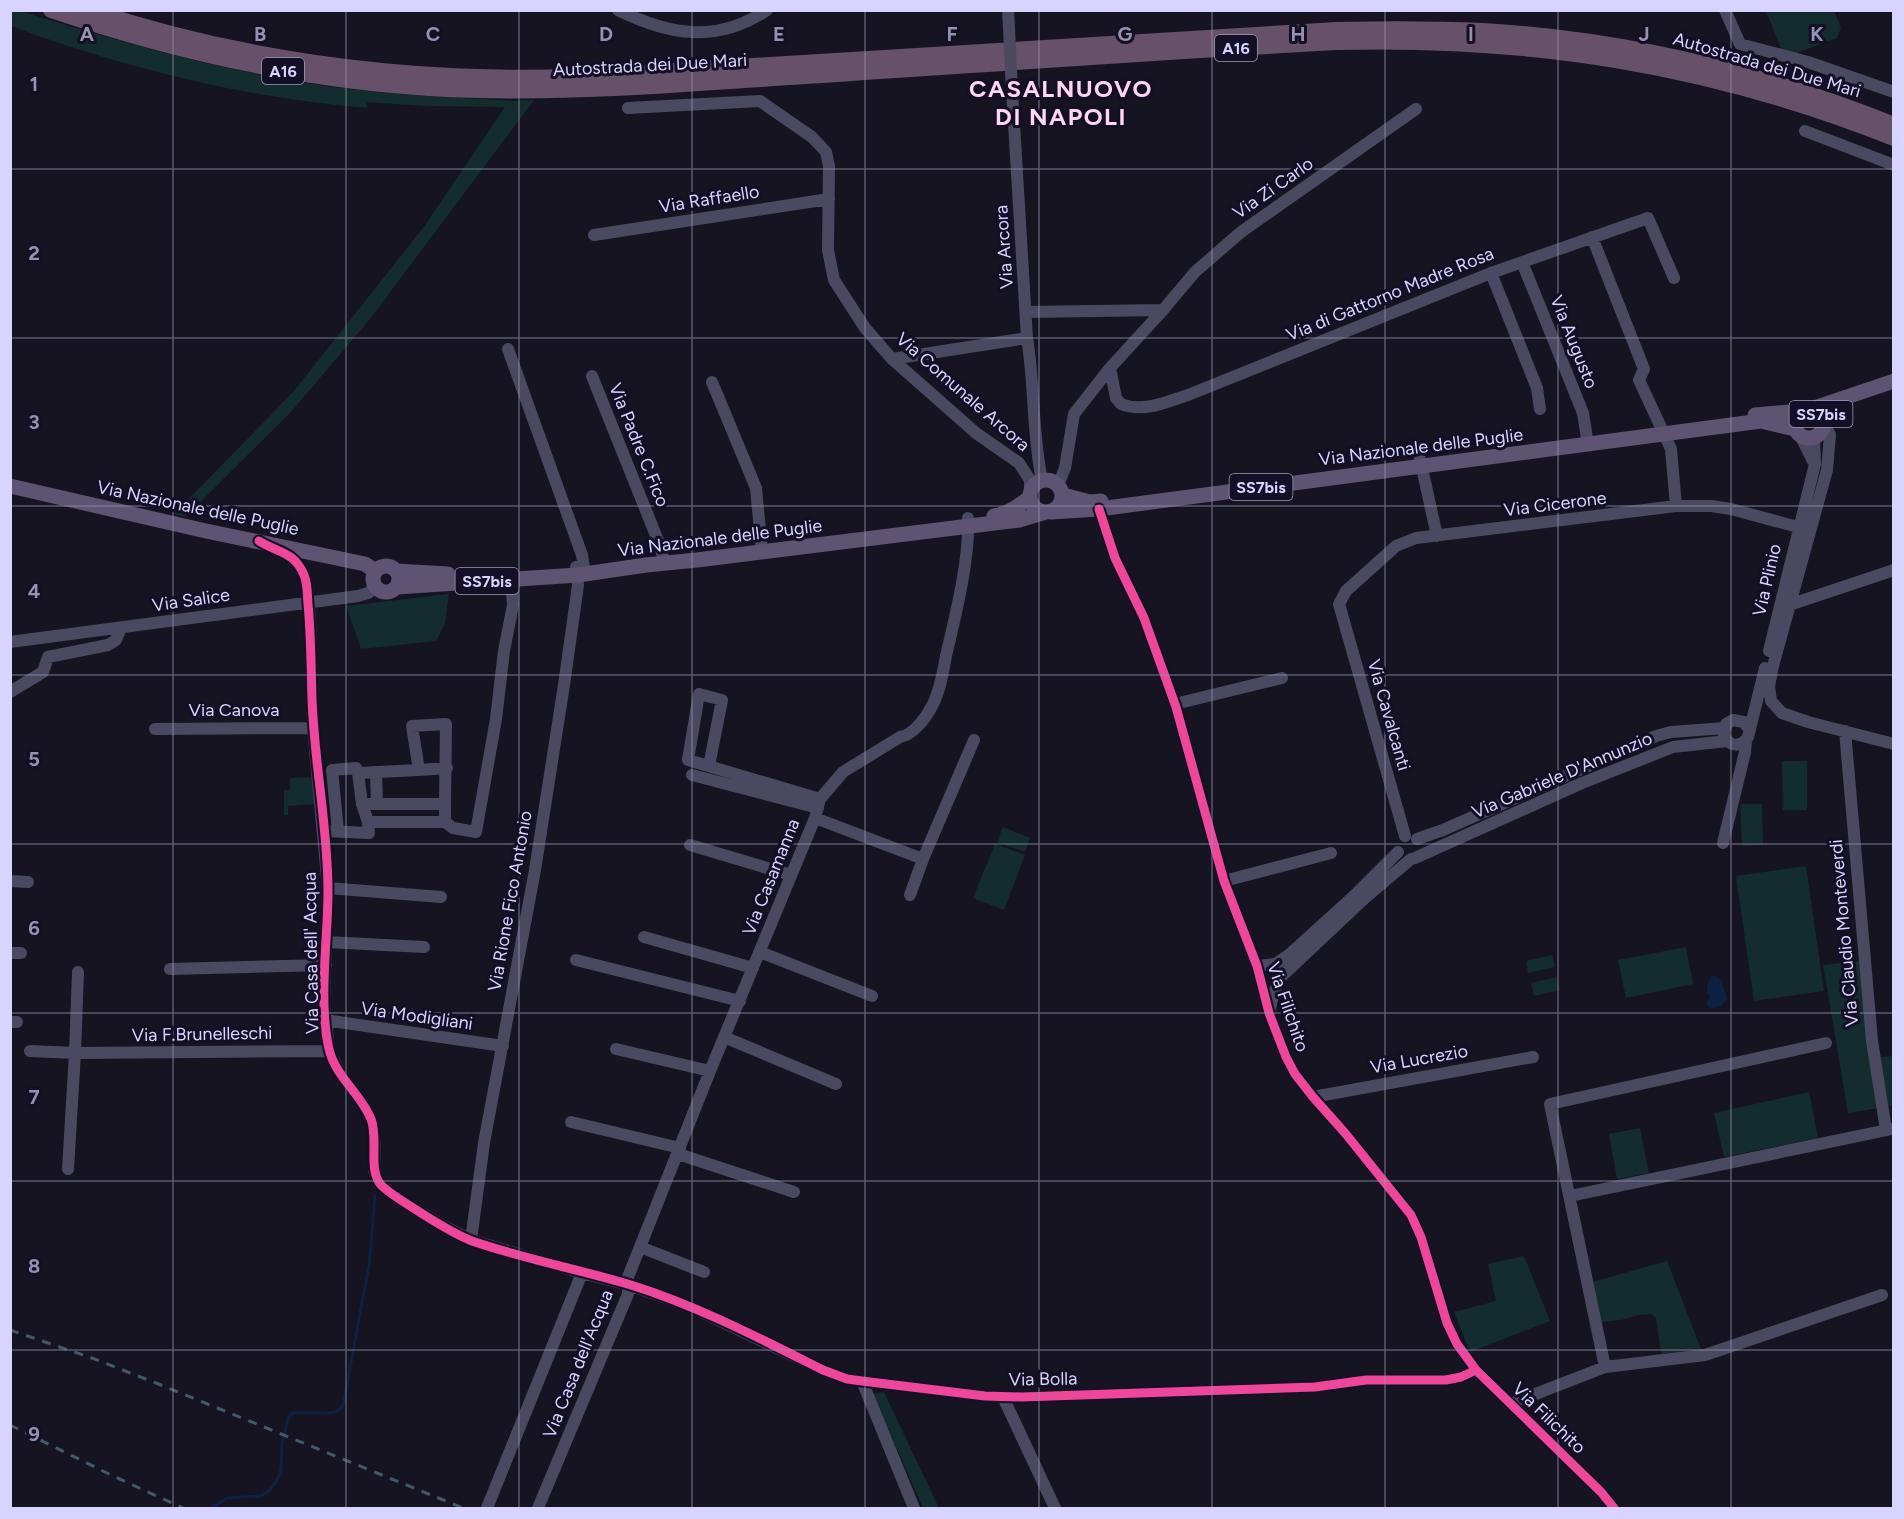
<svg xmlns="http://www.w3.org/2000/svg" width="1904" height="1519" font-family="Figtree,sans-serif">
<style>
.green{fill:#132c2d}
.water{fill:#0d2144}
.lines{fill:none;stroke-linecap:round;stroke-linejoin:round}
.stream{stroke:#0d2144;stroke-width:3}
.minor{stroke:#4a4962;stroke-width:12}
.major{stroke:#5e5373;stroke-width:15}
.highway{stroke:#67516a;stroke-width:16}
.rail{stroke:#43596b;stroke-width:3;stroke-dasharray:9 8;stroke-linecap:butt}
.minor-bridge{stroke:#4a4962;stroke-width:12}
.cycleway-casing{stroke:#130f26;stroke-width:13}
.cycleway{stroke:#ed469a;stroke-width:9}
.grid{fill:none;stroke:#9591b1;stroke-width:1.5;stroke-opacity:0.55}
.labels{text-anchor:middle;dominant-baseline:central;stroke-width:6;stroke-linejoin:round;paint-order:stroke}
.shield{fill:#130f26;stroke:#9e99be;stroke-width:1.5}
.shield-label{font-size:16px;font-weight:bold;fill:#d9d4ff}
.street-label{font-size:18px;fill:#d9d4ff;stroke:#130f26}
.district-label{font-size:24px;font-weight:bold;letter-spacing:1.5px;fill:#ffd6f0;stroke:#130f26}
.grid-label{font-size:20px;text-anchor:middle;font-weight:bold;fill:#9591b1;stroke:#130f26;stroke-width:6;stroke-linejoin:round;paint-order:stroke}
</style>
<rect width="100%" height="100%" fill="#161421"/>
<!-- green -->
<path class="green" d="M10,11H20C121,42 222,71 326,86C388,95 451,97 514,101L534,100L370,319L291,412L185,517L174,514L293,392L423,228L505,107L424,106L366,102L367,108C246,98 124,68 11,26Z
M1766,11H1834L1841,27L1837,38L1794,54L1782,51Z
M449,594L445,624L436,641L361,649L346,606Z
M1782,761H1807V810H1783Z
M314,777L315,804L288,806V815H284V790H290V778Z
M1740,804H1762L1763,845L1742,846Z
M1003,827L1030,838L1025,852L997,842Z
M995,844L1025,855L1004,910L973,898Z
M1806,866L1824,991L1754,1001L1736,876Z
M1686,947L1693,984L1626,998L1618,960Z
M1552,955L1555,967L1528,973L1526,961Z
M1859,961L1879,1108L1848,1113L1823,965Z
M1557,977L1560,990L1534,996L1531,983Z
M1893,1056V1105L1885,1107L1880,1057Z
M1809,1092L1818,1138L1724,1157L1714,1113Z
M1640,1128L1649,1173L1617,1179L1609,1134Z
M1524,1256L1550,1321L1470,1352L1454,1312L1496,1301L1488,1264Z
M1667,1261L1701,1349L1661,1354L1656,1318L1651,1314L1639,1315L1621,1320L1600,1322L1592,1282Z
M884,1392L939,1508H923L873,1394Z"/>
<!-- water -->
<path class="water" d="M1711,976H1715L1721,981L1727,998C1722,1006 1719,1009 1709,1008L1706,1003L1710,997C1705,989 1707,984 1711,976Z"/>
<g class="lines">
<!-- stream -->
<path class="stream" d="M211,1508L227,1498L261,1496L269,1491L277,1480L281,1470L282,1442L289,1416L293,1413H325L336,1412L343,1406L369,1265L375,1196"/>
<!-- minor -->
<path class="minor" d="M618,10C669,35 717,44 767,10
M1008,10L1009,28
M1725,10L1740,44L1808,62L1894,92
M1012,91L1027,338C1035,385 1032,434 1042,480
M628,108L760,101L812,137L826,152L829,166L828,250L834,280L865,328L892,359L976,433L1019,463L1030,480V493
M1805,131L1894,165
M594,235L829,199
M1592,237L1644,369L1639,380L1671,449L1676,506
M1522,262L1583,413L1588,445
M1491,273L1537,388L1540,409
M1026,312L1163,310
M508,349L582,555L585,574
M892,359L1027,338
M1110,368L1116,398L1121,404C1143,413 1166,402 1188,395L1491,273L1648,218L1674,278
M592,376L661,548L664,563
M712,382L756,488L762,552
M1824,423L1830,435L1827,470L1773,666L1769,686L1771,701L1782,713L1808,722L1894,744
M1800,435L1813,461
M1420,459L1437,536
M1058,485L1065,468L1074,414L1110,368L1163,310L1195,272L1241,232L1416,109
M1099,509L1115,558L1144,618L1176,707L1224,881L1257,966L1269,1013L1286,1057L1295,1074L1313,1097L1345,1133L1411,1215L1421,1237L1447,1323L1457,1344L1476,1370L1601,1492L1614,1508
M276,550L286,553L295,560L304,574L307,585L310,618L313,728L328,888L324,1001L329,1051L340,1073L366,1109L372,1121L375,1144L374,1171L379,1183L397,1198L440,1224L471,1240L582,1273L629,1285L687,1305L823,1370L847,1379L862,1381L985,1396L1022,1397L1315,1387L1366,1380H1446L1461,1377L1476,1370
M1789,605L1894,570
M10,642L358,596L368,593L375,588
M1769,651L1815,464L1814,438
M10,692L43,672L48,657L108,645L116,640L121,628
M1175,704L1282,678
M155,729L313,728
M1749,729L1744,722L1733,720L1726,724L1724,735C1729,747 1741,748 1748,737L1765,668
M1845,731L1872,1041L1886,1130
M709,766L722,700L699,694L688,760L820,799
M376,772L377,804
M692,775L818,808
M362,804L358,773L419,770
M445,804L446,724L412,726L419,770L447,768
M815,818L923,859
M368,822H445
M324,831L369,833L368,822L362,804H445V822L453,828L476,832L496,719L504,651L513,605L511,579
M338,831L332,770L356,768L358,773
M1405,836L1339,604L1346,591L1396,546L1416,538L1676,506H1711L1731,509L1798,527
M1417,839L1443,830L1656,736L1671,732L1725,728
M1723,843L1745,752L1746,741
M690,845L791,875
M1415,858L1582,783L1673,747L1727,741
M10,881L28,882
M1224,881L1331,853
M328,888L441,897
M910,895L923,859L974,740
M644,937L753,968
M326,942L424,947
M760,952L872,996
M10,953H21
M576,960L740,1001
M1257,966L1276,964L1290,954L1354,896L1398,852
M170,969L326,965
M1269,1012L1274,992L1281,977L1365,898L1411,859
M325,1020L503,1046
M10,1022H17
M724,1037L836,1084
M616,1049L710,1071
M30,1051L75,1053L329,1051
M1313,1097L1533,1057
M571,1122L680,1148
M678,1154L794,1192
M68,1169L75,1053L78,972
M1570,1196L1892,1129
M471,1240L484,1143L535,870L564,685L578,585L576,567
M640,1247L704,1272
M1605,1367L1550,1104L1826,1043
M862,1381L914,1508
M1003,1397L1055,1508
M1510,1404L1605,1367L1705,1355L1882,1295
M487,1508L582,1273
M538,1508L628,1294V1277L640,1247L710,1071L815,818L820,799L843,772L900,737C913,735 926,718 932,706C940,691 943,672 946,656C955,617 970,559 968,518"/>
<!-- major -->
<path class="major" d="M1794 423a15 15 0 1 1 30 0a15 15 0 1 1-30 0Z
M1811,409L1894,381
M1755,415L1800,411
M1030 496a16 16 0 1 1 32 0a16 16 0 1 1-32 0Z
M10,486L206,531L365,564L375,571
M1063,495L1090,502L1101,501
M1051,512L1099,509L1761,421L1795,429
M994,516C1008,514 1019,506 1030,497
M373 579a13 13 0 1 1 26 0a13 13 0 1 1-26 0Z
M396,571L448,574
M397,587L578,575L646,565L697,560L994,523L1019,520L1046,512"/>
<!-- highway -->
<path class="highway" d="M51,10C190,57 332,87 479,90C598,93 718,81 837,74C1004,63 1170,51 1337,42C1533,37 1711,65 1894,138
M90,10C247,62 410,82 574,77L1337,30C1386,29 1434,29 1483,31C1623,39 1764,73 1894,125"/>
<!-- rail -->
<path class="rail" d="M10,1330L92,1358L156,1383L463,1508
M10,1425L113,1476L183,1508"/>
<!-- minor-bridge -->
<path class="minor-bridge" d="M1009,28L1012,91"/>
<defs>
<path id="cycleway" d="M1099,509L1115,558L1144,618L1176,707L1224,881L1257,966L1269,1013L1286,1057L1295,1074L1313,1097L1345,1133L1411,1215L1421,1237L1447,1323L1457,1344L1476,1370L1601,1492L1614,1508
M259,541C278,553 294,551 304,575C308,585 307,594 308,604C311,635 311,666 312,698C314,762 328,827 328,891C328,940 318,1001 329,1049C335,1076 361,1094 371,1119C379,1139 367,1171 382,1186C394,1197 408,1204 421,1213C437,1223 454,1234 472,1241C524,1259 578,1269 631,1285C698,1306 761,1339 823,1370L847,1379L862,1381L985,1396L1022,1397L1315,1387L1366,1380H1446L1461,1377L1476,1370"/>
</defs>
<!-- cycleway casing -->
<use href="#cycleway" class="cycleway-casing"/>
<!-- cycleway -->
<use href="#cycleway" class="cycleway"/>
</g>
<!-- grid -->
<path class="grid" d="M173,10V1508M346,10V1508M519,10V1508M692,10V1508M865,10V1508M1039,10V1508M1212,10V1508M1385,10V1508M1558,10V1508M1731,10V1508M10,169H1894M10,338H1894M10,506H1894M10,675H1894M10,844H1894M10,1013H1894M10,1181H1894M10,1350H1894"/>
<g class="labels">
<!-- shield labels -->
<g class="shield">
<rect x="1215" y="35" width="42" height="26" rx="4.5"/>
<rect x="262" y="58" width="42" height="26" rx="4.5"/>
<rect x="1789.5" y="401" width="63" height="26" rx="4.5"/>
<rect x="1229.5" y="474" width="63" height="26" rx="4.5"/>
<rect x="455.5" y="568" width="63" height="26" rx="4.5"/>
</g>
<g class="shield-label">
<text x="1236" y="48">A16</text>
<text x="283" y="71">A16</text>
<text x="1821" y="414">SS7bis</text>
<text x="1261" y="487">SS7bis</text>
<text x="487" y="581">SS7bis</text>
</g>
<!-- street labels -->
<g class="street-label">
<text transform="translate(650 65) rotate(-3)">Autostrada dei Due Mari</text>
<text transform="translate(1767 65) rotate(16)">Autostrada dei Due Mari</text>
<text transform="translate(1273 188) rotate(-35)">Via Zi Carlo</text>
<text transform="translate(709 199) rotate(-9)">Via Raffaello</text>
<text transform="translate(1004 247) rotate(-94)">Via Arcora</text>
<text transform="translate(1390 294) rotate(-22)">Via di Gattorno Madre Rosa</text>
<text transform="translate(1574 342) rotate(68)">Via Augusto</text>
<text transform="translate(963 392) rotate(41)">Via Comunale Arcora</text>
<text transform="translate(639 445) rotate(68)">Via Padre C.Fico</text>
<text transform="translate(1421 447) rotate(-7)">Via Nazionale delle Puglie</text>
<text transform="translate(1555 504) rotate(-7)">Via Cicerone</text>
<text transform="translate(198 508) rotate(12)">Via Nazionale delle Puglie</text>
<text transform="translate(720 538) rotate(-7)">Via Nazionale delle Puglie</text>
<text transform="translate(1767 580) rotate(-77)">Via Plinio</text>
<text transform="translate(191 600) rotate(-8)">Via Salice</text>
<text x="234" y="710">Via Canova</text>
<text transform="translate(1389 715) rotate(74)">Via Cavalcanti</text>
<text transform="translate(1562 775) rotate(-23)">Via Gabriele D'Annunzio</text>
<text transform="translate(771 877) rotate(-68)">Via Casamanna</text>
<text transform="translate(510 901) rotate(-80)">Via Rione Fico Antonio</text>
<text transform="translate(1844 933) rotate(-95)">Via Claudio Monteverdi</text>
<text transform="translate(311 953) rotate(-91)">Via Casa dell' Acqua</text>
<text transform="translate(1288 1007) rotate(71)">Via Filichito</text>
<text transform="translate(417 1016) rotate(8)">Via Modigliani</text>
<text transform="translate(202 1034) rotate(-1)">Via F.Brunelleschi</text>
<text transform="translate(1419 1059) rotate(-10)">Via Lucrezio</text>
<text transform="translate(578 1364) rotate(-68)">Via Casa dell'Acqua</text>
<text transform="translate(1043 1379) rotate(-1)">Via Bolla</text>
<text transform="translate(1549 1418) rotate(44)">Via Filichito</text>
</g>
<!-- district labels -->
<g class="district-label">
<text x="1061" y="88">CASALNUOVO<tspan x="1061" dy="28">DI NAPOLI</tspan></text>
</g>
</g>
<g class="grid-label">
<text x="87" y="41">A</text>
<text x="260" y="41">B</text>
<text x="433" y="41">C</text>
<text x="606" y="41">D</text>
<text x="779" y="41">E</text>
<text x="952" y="41">F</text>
<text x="1125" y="41">G</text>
<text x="1298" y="41">H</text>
<text x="1471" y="41">I</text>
<text x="1644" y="41">J</text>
<text x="1817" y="41">K</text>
<text x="34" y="91">1</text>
<text x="34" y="260">2</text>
<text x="34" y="429">3</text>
<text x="34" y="598">4</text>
<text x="34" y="766">5</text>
<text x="34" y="935">6</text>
<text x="34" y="1104">7</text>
<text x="34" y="1273">8</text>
<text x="34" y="1441">9</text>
</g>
<!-- border -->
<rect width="1904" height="1519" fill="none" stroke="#d9d4ff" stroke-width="24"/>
</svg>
